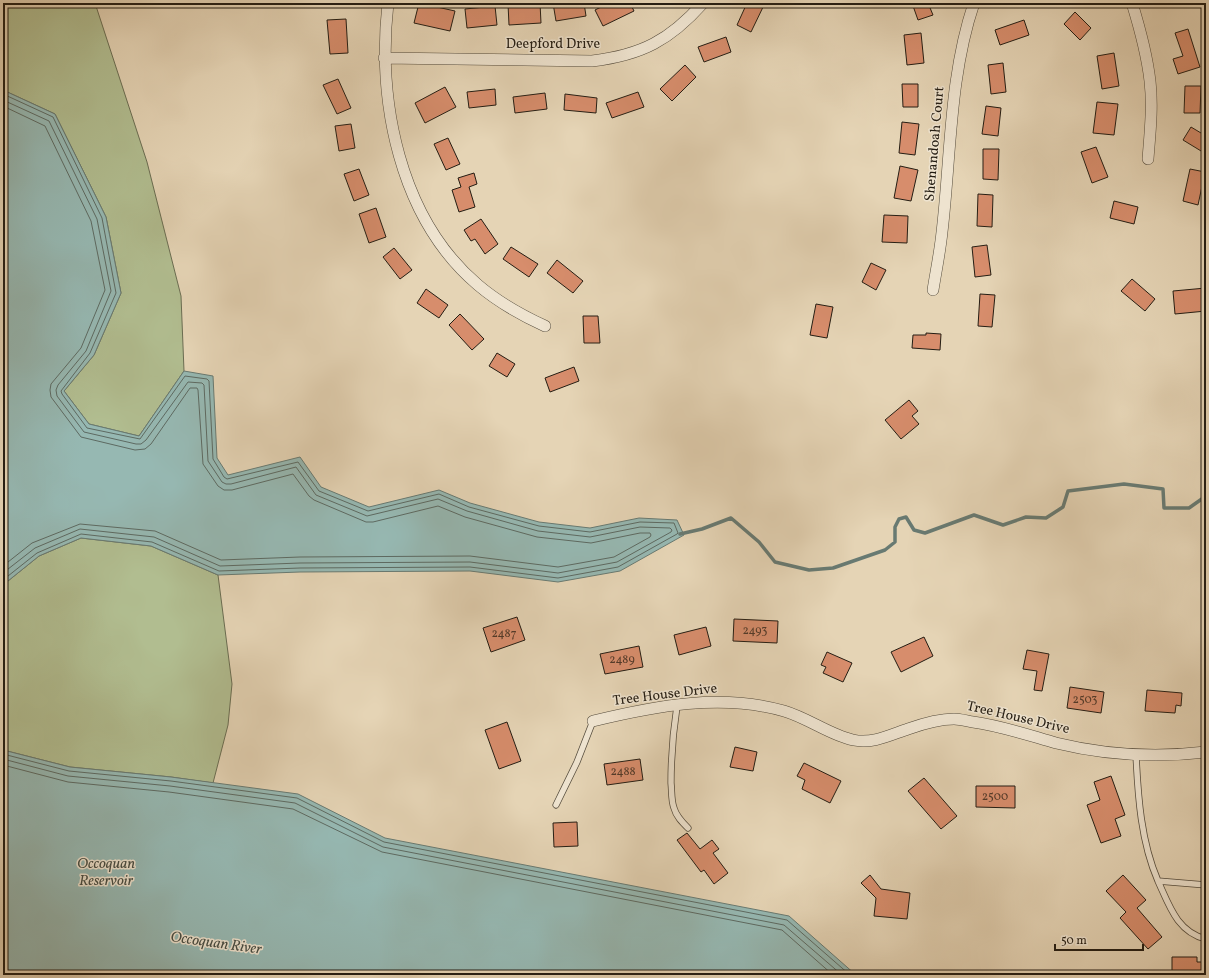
<svg xmlns="http://www.w3.org/2000/svg" width="1209" height="978" font-family="Vollkorn,serif">
<style>
.green{fill:#b1bd90;stroke:#6a6d52}
.water{fill:#96b8b2;stroke:#687a72}
.lines{fill:none;stroke-linecap:round;stroke-linejoin:round}
.shore{stroke:#5d6a62;stroke-width:1}
.stream{stroke:#687a72;stroke-width:3.5}
.building{fill:#d78d6c;stroke:#241d13}
.lane-casing{stroke:#544b3c;stroke-width:7}
.street-casing{stroke:#544b3c;stroke-width:12}
.lane{stroke:#eee3cf;stroke-width:5.5}
.street{stroke:#eee3cf;stroke-width:11}
.labels{text-anchor:middle;dominant-baseline:central;stroke-width:3;stroke-linejoin:round;paint-order:stroke}
.number-label{font-size:12px;fill:#513929}
.street-label{font-size:14px;fill:#241d13;stroke:#eee3cf}
.water-label{font-size:15px;font-style:italic;fill:#464c43;stroke:#eee3cf}
</style>
<rect width="100%" height="100%" fill="#e5d4b5"/>
<filter id="stains"><feTurbulence type="fractalNoise" baseFrequency=".005" numOctaves="4"/><feColorMatrix values="0 0 0 0 .2 0 0 0 0 .09 0 0 0 0 .02 0 0 0 .5 -.17"/></filter>
<radialGradient id="worn" r=".72"><stop offset=".6" stop-color="#630" stop-opacity="0"/><stop offset="1" stop-color="#630" stop-opacity=".3"/></radialGradient>
<!-- green -->
<path class="green" d="M3,3H95L147,162L181,296L184,371L139,436L89,424L64,391L94,355L121,293L106,217L55,114L3,90Z
M81,538L151,546L218,575L232,684L228,725L213,783L171,777L70,767L3,750V585L39,556Z"/>
<!-- water -->
<path class="water" d="M3,90L55,114L106,217L121,293L94,355L64,391L89,424L139,436L184,371L213,376L217,458L228,475L300,457L321,487L369,507L439,490L470,503L539,522L590,528L639,518L677,520L684,535L620,571L558,582L470,571L300,572L218,575L151,546L81,538L39,556L3,585Z
M3,750L70,767L171,777L298,794L385,838L789,916L856,975H3Z"/>
<g class="lines">
<!-- shore -->
<path class="shore" d="M3,94L53,117L102,218L116,293L90,353L61,391L62,394L87,428L140,439L185,376L207,379L209,381L213,459L224,477L227,479L298,462L319,491L368,511L439,494L469,507L539,526L590,532L640,522L674,523L678,533L677,534L618,567L558,578L470,567L300,568L219,571L152,542L81,534L37,553L3,580
M3,100L49,121L97,219L111,291L86,351L58,385L56,390L57,396L84,432L136,444H141L146,440L188,382L202,383L204,385L208,461L222,482L226,484H231L296,467L316,495L367,516L438,499L467,511L538,531L590,537L640,527L670,528L672,530L671,532L617,562L558,573L470,562L300,563L220,566L154,537L80,529L35,548L3,573
M3,106L45,126L91,221L105,290L81,348L51,384L50,390L51,397L81,437L135,450L145,449L151,444L190,388H197L198,390L203,464L218,486L224,490H232L293,474L309,496L314,500L366,522H373L438,506L465,517L537,537L591,543L640,533H650L651,535L650,537L614,557L558,567L470,556L300,557L221,560L155,531L80,524L32,543L3,566
M3,754L69,771L171,781L297,798L384,842L787,920L850,975
M3,759L68,776L170,786L295,803L383,847L784,925L842,975
M3,765L68,782L169,792L293,809L382,852L782,930L833,975"/>
<!-- stream -->
<path class="stream" d="M680,534L702,529L731,518L759,542L775,562L809,570L833,568L885,550L895,542V527L899,519L906,517L914,530L925,533L974,515L1003,525L1026,517L1046,518L1063,507L1068,491L1124,484L1163,489L1164,508H1189L1206,496"/>
</g>
<!-- building -->
<path class="building" d="M419,3L455,11L450,31L414,23Z
M523,3H540L541,23L509,25L508,4Z
M553,3H584L586,16L556,21Z
M609,3H630L634,11L603,26L595,10Z
M747,3H765L751,32L737,25Z
M912,3H928L933,15L918,20Z
M495,6L497,25L467,28L465,9Z
M1075,12L1091,28L1080,40L1064,24Z
M346,19L348,53L330,54L327,20Z
M1024,20L1029,35L1000,45L995,30Z
M1188,29L1200,67L1178,74L1173,59L1183,56L1175,33Z
M921,33L924,63L907,65L904,35Z
M726,37L731,52L704,62L698,47Z
M1114,53L1119,86L1102,89L1097,56Z
M1003,63L1006,92L991,94L988,65Z
M685,65L696,77L672,101L660,89Z
M338,79L351,108L337,114L323,85Z
M902,84H918V107H903Z
M1185,86H1201L1200,113H1184Z
M445,87L456,107L425,123L415,103Z
M495,89L496,105L469,108L467,92Z
M638,92L644,107L612,118L606,103Z
M545,93L547,109L515,113L513,97Z
M565,94L597,98L596,113L564,110Z
M1097,102L1118,104L1114,135L1093,133Z
M986,106L1001,108L998,136L982,134Z
M902,122L919,124L915,155L899,153Z
M351,124L355,148L339,151L335,126Z
M1191,127L1206,136V154L1183,140Z
M448,138L460,164L446,170L434,144Z
M1096,147L1108,177L1092,183L1081,152Z
M983,149H999L998,180L983,179Z
M900,166L918,170L911,201L894,198Z
M359,169L369,195L354,201L344,174Z
M1190,169L1205,172L1198,205L1183,201Z
M474,173L477,184L469,187L475,207L459,212L452,190L461,187L458,178Z
M978,194L993,195L992,227L977,226Z
M1114,201L1138,207L1134,224L1110,218Z
M376,208L386,237L369,243L359,214Z
M884,215L908,216L907,243L882,242Z
M481,219L498,244L485,254L475,239L471,241L464,230Z
M987,245L991,275L975,277L972,247Z
M511,247L538,264L529,277L503,259Z
M394,248L412,270L400,279L383,257Z
M557,260L583,281L573,293L547,273Z
M871,263L886,270L876,290L862,282Z
M1132,279L1155,299L1145,311L1121,291Z
M1206,288V311L1175,314L1173,291Z
M426,289L448,305L439,318L417,303Z
M980,294L995,295L992,327L978,326Z
M816,304L833,307L827,338L810,335Z
M460,314L484,339L472,350L449,325Z
M583,316H598L600,343H584Z
M926,333L941,334L940,350L912,348L913,335H926Z
M497,353L515,364L507,377L489,366Z
M574,367L579,381L550,392L545,378Z
M909,400L918,411L912,416L919,424L901,439L885,420Z
M517,617L525,640L491,652L483,628Z
M734,619L778,621L777,643L733,641Z
M706,627L711,646L679,655L674,635Z
M924,637L933,656L901,672L891,652Z
M639,646L643,667L605,674L600,654Z
M1027,650L1049,654L1042,691L1034,690L1037,671L1023,669Z
M827,652L852,663L843,682L823,673L826,667L821,665Z
M1070,687L1104,692L1101,713L1067,708Z
M1147,690L1182,693L1181,706L1176,705L1175,713L1145,711Z
M507,722L521,761L499,769L485,730Z
M735,747L757,752L753,771L730,767Z
M640,759L643,780L607,785L604,764Z
M804,763L841,781L830,803L802,789L805,780L797,776Z
M1111,776L1125,815L1115,819L1121,836L1101,843L1087,805L1100,800L1094,782Z
M924,778L957,816L941,829L908,791Z
M976,786H1015V808L976,807Z
M577,822L578,846L554,847L553,823Z
M687,833L700,849L712,840L719,849L713,853L728,873L714,884L704,870L701,872L677,840Z
M870,875L881,889L910,893L907,919L874,916L876,898L861,883Z
M1123,875L1146,900L1137,908L1162,937L1148,949L1120,918L1126,912L1106,891Z
M1172,957H1197V962H1206V975H1184V971H1172Z"/>
<g class="lines">
<defs>
<path id="lane" d="M677,706C673,732 671,757 671,783C672,792 671,800 674,808C676,816 682,822 688,828
M1136,755C1138,797 1141,842 1158,881
M556,805L577,762L593,721
M1206,885L1158,881C1169,905 1177,932 1206,939"/>
<path id="street" d="M388,3C377,101 399,218 478,285C498,302 521,315 545,326
M1132,3C1140,29 1147,55 1150,81C1153,107 1150,133 1148,159
M384,58L592,61C642,55 670,40 703,3
M933,290C936,271 940,252 942,232C951,156 949,77 974,3
M593,721C655,706 721,693 784,711C808,718 830,735 853,740C873,744 890,735 908,729C922,724 939,719 954,719C960,719 967,721 973,722C1002,726 1028,735 1056,743C1105,755 1155,758 1206,752"/>
</defs>
<!-- lane casing -->
<use href="#lane" class="lane-casing"/>
<!-- street casing -->
<use href="#street" class="street-casing"/>
<!-- lane -->
<use href="#lane" class="lane"/>
<!-- street -->
<use href="#street" class="street"/>
</g>
<g class="labels">
<!-- number labels -->
<g class="number-label">
<text x="755" y="631">2493</text>
<text x="504" y="634">2487</text>
<text x="622" y="660">2489</text>
<text x="1085" y="700">2503</text>
<text x="623" y="772">2488</text>
<text x="995" y="797">2500</text>
</g>
<!-- street labels -->
<g class="street-label">
<text x="553" y="44">Deepford Drive</text>
<text transform="translate(935 144) rotate(-85)">Shenandoah Court</text>
<text transform="translate(665 695) rotate(-7)">Tree House Drive</text>
<text transform="translate(1018 718) rotate(13)">Tree House Drive</text>
</g>
<!-- water labels -->
<g class="water-label">
<text x="106" y="864">Occoquan<tspan x="106" dy="17">Reservoir</tspan></text>
<text transform="translate(216 944) rotate(8)">Occoquan River</text>
</g>
</g>
<!-- margin -->
<rect width="1209" height="978" fill="none" stroke="#e5d4b5" stroke-width="16"/>
<rect x="4" y="4" width="1201" height="970" fill="none" stroke="#241d13" stroke-width="2"/>
<rect x="8" y="8" width="1193" height="962" fill="none" stroke="#241d13"/>
<!-- scale -->
<path d="M1055 944v6h88v-6" fill="none" stroke="#241d13" stroke-width="2"/>
<text x="1061" y="944" font-size="12" fill="#241d13" stroke="#eee3cf" stroke-width="3" paint-order="stroke">50 m</text>
<rect width="100%" height="100%" filter="url(#stains)"/>
<rect width="100%" height="100%" fill="url(#worn)"/>
</svg>
